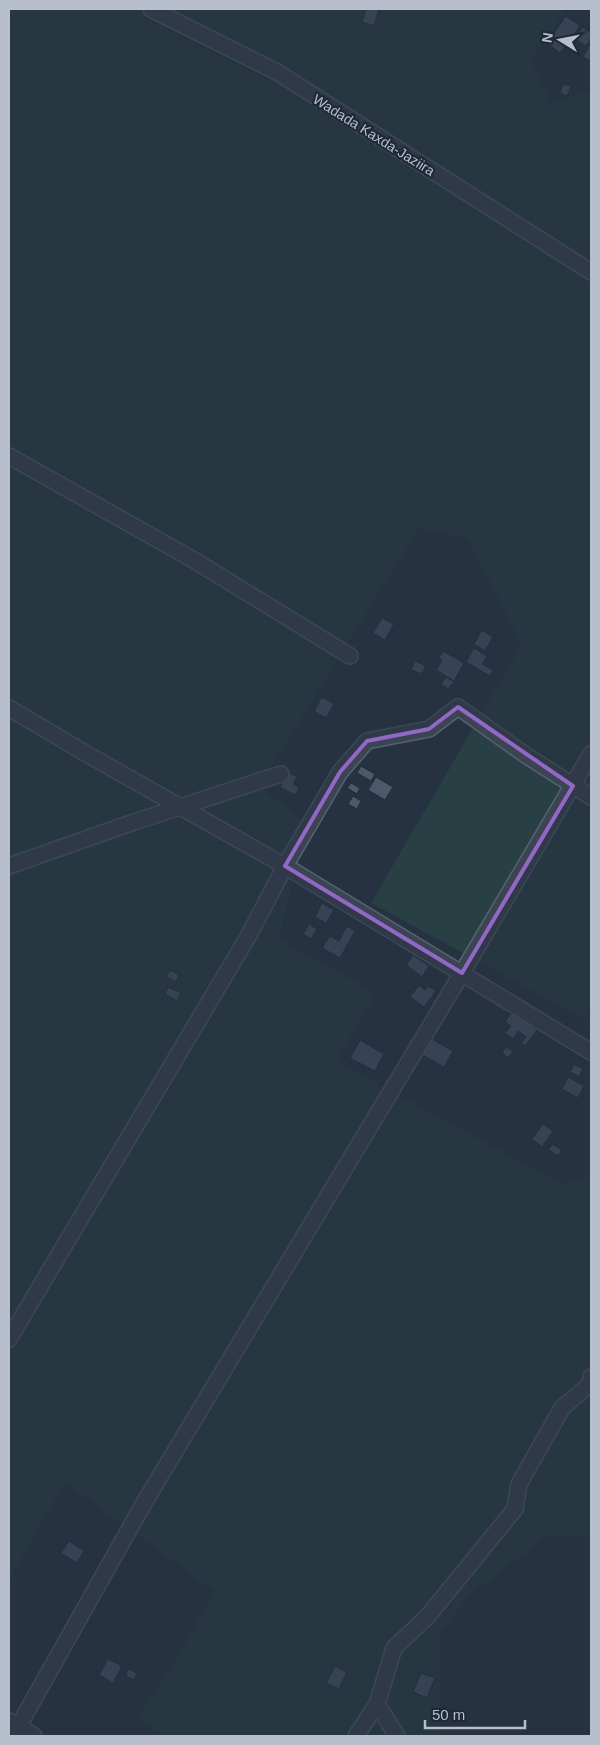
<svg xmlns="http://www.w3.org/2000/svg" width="600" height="1745" font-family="Arial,sans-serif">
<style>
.green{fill:#283f43}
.building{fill:#4c596b;stroke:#212b39}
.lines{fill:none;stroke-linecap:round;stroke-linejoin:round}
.minor-casing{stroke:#58626f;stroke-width:18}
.minor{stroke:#3a4452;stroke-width:15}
.marked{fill:none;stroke:#9367c4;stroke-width:4;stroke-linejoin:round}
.labels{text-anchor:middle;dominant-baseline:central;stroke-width:4.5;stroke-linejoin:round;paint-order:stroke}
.street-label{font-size:14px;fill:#b7bfcc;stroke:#1f2937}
</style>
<rect width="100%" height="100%" fill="#263242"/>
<!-- green -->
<path class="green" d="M9,9H566L531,61L551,103L591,89V1007L584,1019L371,903L522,644L468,539L419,528L259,786L307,824L279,939L376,993L336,1061L562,1184L591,1176V1536L549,1535L472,1593L441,1631L440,1736H167L137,1718L181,1652L214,1591L65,1482L9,1580Z"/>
<!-- building -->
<path class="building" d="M366,9H379L374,26L362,22Z
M566,16L580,26L560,53L547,43Z
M583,27L591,33V39L586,46L575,38Z
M590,44L591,45V61L583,57Z
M563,84L571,86L567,96L560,93Z
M382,618L394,624L385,640L373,633Z
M482,630L493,637L485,651L474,644Z
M474,648L487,656L482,664L493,670L490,676L466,662Z
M443,651L464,663L454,681L436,670L442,660L439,658Z
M415,661L426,666L422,674L411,670Z
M446,677L454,682L448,689L441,684Z
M322,697L334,704L326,718L314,711Z
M361,766L375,774L371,781L357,773Z
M288,772L297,777L293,784L299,788L295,795L280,787Z
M376,777L393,787L385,800L368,790Z
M351,783L360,788L357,794L347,788Z
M353,796L361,801L357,809L348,804Z
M322,903L334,910L326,923L315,917Z
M309,924L317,929L311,939L303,934Z
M347,926L355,931L340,958L322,948L330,936L339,941Z
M413,955L429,966L422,977L406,965Z
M170,970L179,975L176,982L166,977Z
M419,985L425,990L428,986L436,991L424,1007L410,997Z
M168,987L181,993L177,1001L165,994Z
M512,1012L537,1030L525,1046L521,1043L526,1037L518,1031L513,1039L505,1033L511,1026L505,1022Z
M430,1038L453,1051L444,1067L421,1054Z
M360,1040L384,1054L375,1071L350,1058Z
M506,1047L513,1051L508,1058L502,1053Z
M574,1064L583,1069L579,1077L570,1072Z
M568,1077L584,1086L578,1098L562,1089Z
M543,1124L553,1131L542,1147L532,1139Z
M553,1144L562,1150L558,1156L548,1149Z
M69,1541L84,1551L77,1563L61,1553Z
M108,1659L122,1666L113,1683L99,1675Z
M335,1666L347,1672L339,1689L326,1683Z
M128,1669L137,1673L134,1680L126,1676Z
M421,1673L435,1678L427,1698L413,1692Z"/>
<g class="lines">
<defs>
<path id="minor" d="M151,9L277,72L591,272
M9,456L192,559L350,656
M9,708L85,753L285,866L249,935L9,1339
M591,797L524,754L458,707L429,729L367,741L340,772L285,866L591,1052
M9,866L134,822L281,774
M377,1704L397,1736
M9,1721L34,1736
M13,1736L144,1503L462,973L591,754
M356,1736L377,1704L394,1648L427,1617L515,1509L519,1484L562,1408L590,1384L591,1377"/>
</defs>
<!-- minor casing -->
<use href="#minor" class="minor-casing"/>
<!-- minor -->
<use href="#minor" class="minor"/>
</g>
<!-- marked area -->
<path d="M0 0H600V1745H0ZM458,707L573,786L462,973L285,866L340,772L367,741L429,729Z" fill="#263242" fill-opacity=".55" fill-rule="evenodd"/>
<path class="marked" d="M458,707L573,786L462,973L285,866L340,772L367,741L429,729Z"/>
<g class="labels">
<!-- street labels -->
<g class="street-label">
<text transform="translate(374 135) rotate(32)">Wadada Kaxda-Jaziira</text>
</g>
</g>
<!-- border -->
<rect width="600" height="1745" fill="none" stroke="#b7bfcc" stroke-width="20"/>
<!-- north arrow -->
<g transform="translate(560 40) rotate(280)" stroke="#1f2937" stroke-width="4" paint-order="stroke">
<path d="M0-4L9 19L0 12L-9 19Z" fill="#b7bfcc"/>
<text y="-8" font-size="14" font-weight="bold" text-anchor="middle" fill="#b7bfcc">N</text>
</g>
<!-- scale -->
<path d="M425 1720v8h100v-8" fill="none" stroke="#b7bfcc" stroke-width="2.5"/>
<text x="432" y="1720" font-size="15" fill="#b7bfcc" stroke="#1f2937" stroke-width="4" paint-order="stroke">50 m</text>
</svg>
